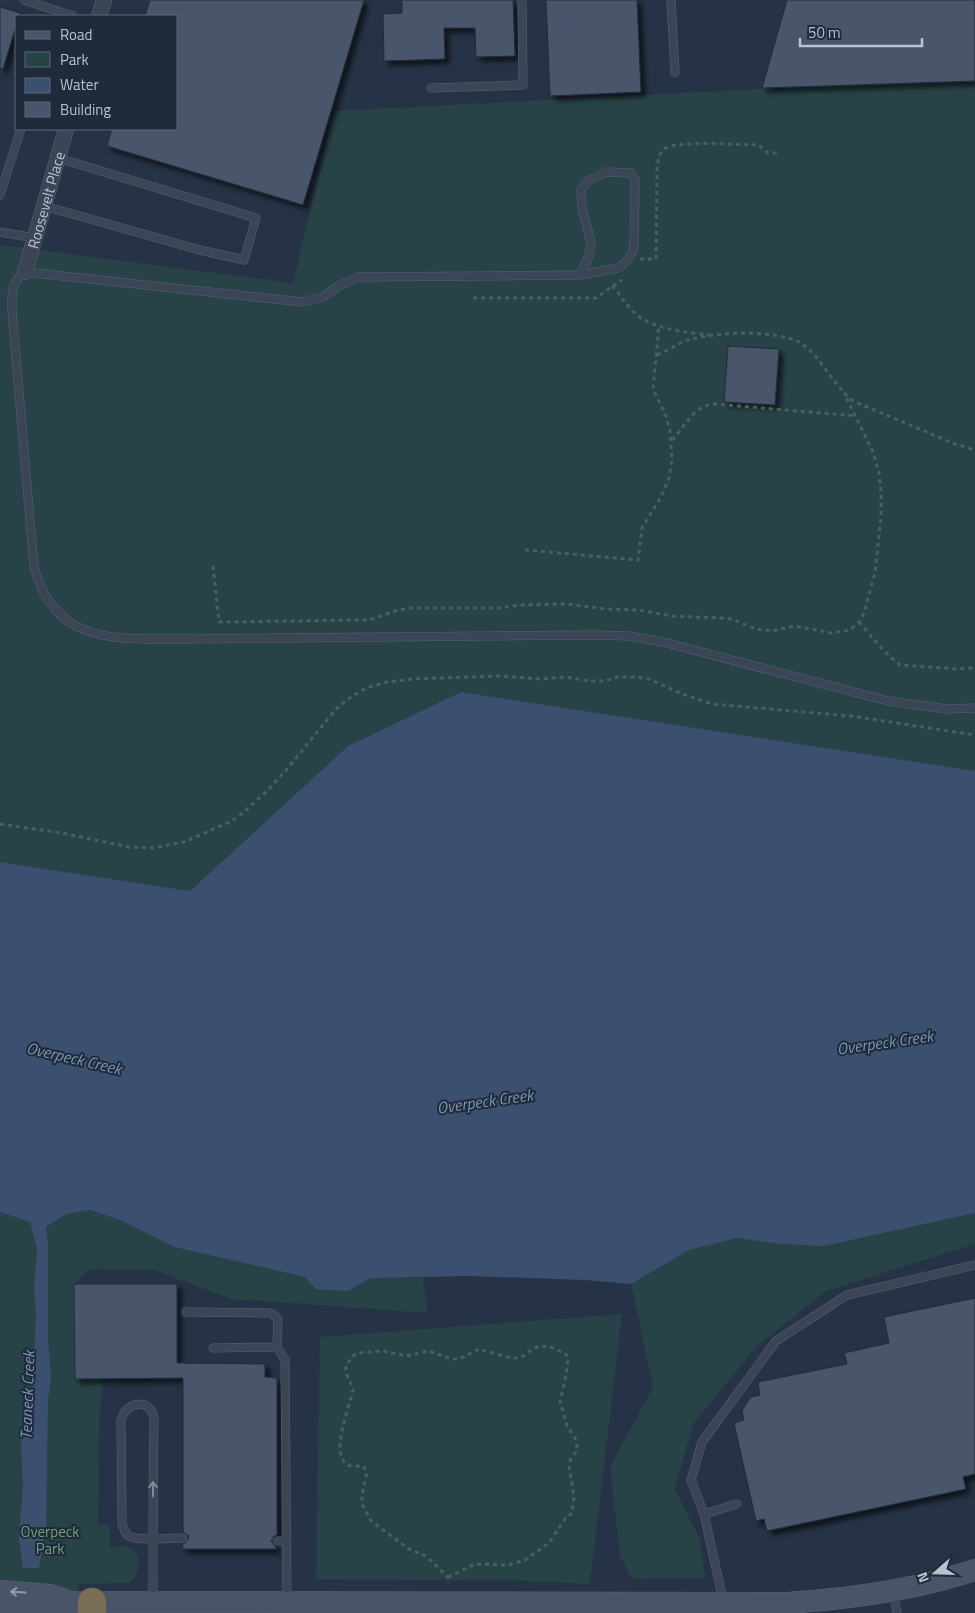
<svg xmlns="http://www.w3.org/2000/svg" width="975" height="1613" font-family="'Titillium Web',sans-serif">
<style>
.green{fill:#284347}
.water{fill:#3b506f}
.building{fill:#48556a;stroke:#212c3d;filter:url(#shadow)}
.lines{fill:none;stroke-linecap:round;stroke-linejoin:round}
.lane-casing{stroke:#596372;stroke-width:9}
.street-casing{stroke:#596372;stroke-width:16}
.secondary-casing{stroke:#596372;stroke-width:22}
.highway-casing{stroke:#455060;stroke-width:29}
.path{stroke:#476062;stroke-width:3;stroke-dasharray:4 4;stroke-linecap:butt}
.lane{stroke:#3b4555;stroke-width:8}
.street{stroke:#3b4555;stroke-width:15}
.secondary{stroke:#495468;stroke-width:21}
.highway{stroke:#7b6e57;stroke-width:28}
.oneway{stroke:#808998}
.oneway2{stroke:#929baa}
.labels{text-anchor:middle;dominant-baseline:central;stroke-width:4;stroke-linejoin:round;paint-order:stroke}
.street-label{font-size:15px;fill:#b9c1ce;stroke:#1f2a3b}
.park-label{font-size:15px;fill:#6fa07a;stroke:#1f2a3b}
.water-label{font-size:16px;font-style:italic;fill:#7e96b7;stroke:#1f2a3b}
</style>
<defs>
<filter id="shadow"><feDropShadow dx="4.5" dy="4.5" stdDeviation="2.5" flood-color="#0009"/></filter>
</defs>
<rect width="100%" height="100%" fill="#263346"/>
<!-- green -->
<path class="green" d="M975,78V771L461,692L348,746L190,891L0,862V245L293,283L334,111Z
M90,1210L120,1220L174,1247L305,1277L348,1291L371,1278L423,1277L427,1313L232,1299L154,1270L90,1269L74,1284L75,1378L103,1379L99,1422L98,1525H110V1548C115,1547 122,1546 127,1547C144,1552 141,1574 129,1583L78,1584L79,1613H0V1212L46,1227L67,1214Z
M975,1213V1244L826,1291L757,1346L693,1424L675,1489L700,1540L705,1578L633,1579L620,1556L610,1467L653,1387L631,1284L689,1250L737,1238L779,1244L824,1246Z
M622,1314L590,1584L530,1581L316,1579L320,1337Z"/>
<!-- water -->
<path class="water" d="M461,692L975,771V1213L824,1246L779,1244L737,1238L689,1250L631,1284L585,1280L470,1276L371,1278L348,1291L316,1289L305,1277L174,1247L120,1220L90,1210L67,1214L46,1227L48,1245V1339L51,1376L48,1401L46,1525L39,1568H23L19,1538L23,1485L21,1446L24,1403L33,1385L36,1313L34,1287L37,1249L30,1222L0,1212V862L190,891L348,746Z"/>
<!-- building -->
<path class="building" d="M150,0H364L303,205L107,146L112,129H176V16H145Z
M402,0H513L515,56L476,57L475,28H444L445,59L384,61L383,14L402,13Z
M546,0H637L641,92L550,96Z
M787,0H975V81L762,88Z
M0,7L20,13L19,16H16V26L3,69L0,68Z
M728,346L779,349L775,405L724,402Z
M74,1284H177V1363L265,1364V1377L277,1378V1535L274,1536L271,1541L277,1549H182L183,1544L186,1542L189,1538L188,1535L183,1532V1378L75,1379Z
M975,1298V1474L963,1477L966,1489L767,1531L764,1519L756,1521L734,1423L744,1420L742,1410L751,1397L760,1395L758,1382L847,1364L844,1353L889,1343L884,1317Z"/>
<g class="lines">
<defs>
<path id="lane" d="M24,0L73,16
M671,0L675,73
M431,88L523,85L522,0
M607,172L631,173L635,180L634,247L632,253L626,262L618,268L580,275L589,256L591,242L582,208L581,190L589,180Z
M0,195L21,129
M44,206L200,250L244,260L256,218L58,158
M0,232L35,238
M580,275L358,277L340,285L323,297L303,302L25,272C10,284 12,293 12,311L34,567C56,648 120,638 187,639L597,635L629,636L663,642L888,701L947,709L975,708
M186,1312L271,1313L278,1319L277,1347
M213,1348L277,1347L285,1360L287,1601
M704,1514L737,1504
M277,1541H287
M893,1592L897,1613
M153,1600C153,1540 153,1480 154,1419C151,1397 125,1401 121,1421L122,1524C124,1529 125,1535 131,1537C142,1541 170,1538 183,1538
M723,1600L704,1514L691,1480L702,1442L776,1341L847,1295L975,1265"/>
<g id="street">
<path d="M99,16L104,0"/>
<path id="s1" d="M25,272L66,129"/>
</g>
<path id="secondary" d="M0,1591L50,1595L63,1599
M0,1612L25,1610L70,1602L787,1603C850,1599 915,1590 975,1570"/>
<path id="highway" d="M92,1613V1602"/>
</defs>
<!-- lane casing -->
<use href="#lane" class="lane-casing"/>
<!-- street casing -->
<use href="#street" class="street-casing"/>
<!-- secondary casing -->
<use href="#secondary" class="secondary-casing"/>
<!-- highway casing -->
<use href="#highway" class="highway-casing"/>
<!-- path -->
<path class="path" d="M640,259H656L657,167C658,161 659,153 664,149C675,140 741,145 758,145L768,153H780
M612,286C621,295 628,308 638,316C657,330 687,332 710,335
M473,298H596L622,280
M657,355C667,351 679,343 688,340C720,332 760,330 792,339C797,340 804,345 808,349C825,364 835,387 853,401L955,444L975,450
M672,440C686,425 694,405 715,404L856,416
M525,550L638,560L642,528L661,497L669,478L672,460L670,431L666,416L653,389L659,325
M213,566L219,622L369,620L395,611L410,608H500L519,605L567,604L606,609L638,610L672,616L721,618L732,619L755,629L771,631L795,626L832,633L850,630L859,622L864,613L875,573L881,516V492L879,473L873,452L844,393
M859,622L884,651L900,665L957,669L975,668
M0,824L62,833L129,847L152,848L184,842L232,821L245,811L268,790L287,769L336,709L351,697L366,688L387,682L412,679L499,676L540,679L566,677L590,681H605L617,677H637L649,679L682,694L712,704L851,716L975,735
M448,1577L475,1564L508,1565L525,1560L549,1543L565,1519L572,1513L574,1497L569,1465L571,1458L576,1452L577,1444L575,1438L567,1426L560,1401L566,1376L568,1361L567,1355C554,1348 544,1342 531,1350C528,1352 525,1356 521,1357C512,1361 489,1351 479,1349L459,1359H451L429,1351L406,1356L383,1351L356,1353C339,1371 347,1371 353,1390C350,1405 329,1455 348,1465C352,1467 358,1466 363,1466L367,1472L362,1495V1504L371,1521L409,1549L426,1556L448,1577V1583"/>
<!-- lane -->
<use href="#lane" class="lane"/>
<!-- street -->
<use href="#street" class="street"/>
<!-- secondary -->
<use href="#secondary" class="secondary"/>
<!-- highway -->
<use href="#highway" class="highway"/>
</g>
<!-- one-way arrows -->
<defs><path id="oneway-shaft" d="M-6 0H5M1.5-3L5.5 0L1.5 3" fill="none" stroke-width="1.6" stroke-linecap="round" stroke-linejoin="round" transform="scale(1.25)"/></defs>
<use class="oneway" href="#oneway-shaft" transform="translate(153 1489) rotate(-90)"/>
<use class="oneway2" href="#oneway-shaft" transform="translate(18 1592) rotate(-177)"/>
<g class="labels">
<!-- street labels -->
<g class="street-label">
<text stroke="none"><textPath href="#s1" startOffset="75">Roosevelt Place</textPath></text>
</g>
<!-- park labels -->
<g class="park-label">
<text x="50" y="1531">Overpeck<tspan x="50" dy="17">Park</tspan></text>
</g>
<!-- water labels -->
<g class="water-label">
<text transform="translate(885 1042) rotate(-8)">Overpeck Creek</text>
<text transform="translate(74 1058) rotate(13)">Overpeck Creek</text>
<text transform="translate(485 1101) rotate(-8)">Overpeck Creek</text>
<text transform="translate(27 1395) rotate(-88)">Teaneck Creek</text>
</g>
</g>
<!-- legend -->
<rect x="15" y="15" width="162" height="115" fill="#1f2a3b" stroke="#5d6676"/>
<rect x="25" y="31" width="25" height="8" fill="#495468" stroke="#5d6676"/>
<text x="60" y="40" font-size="15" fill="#b9c1ce">Road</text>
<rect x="25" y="52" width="25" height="15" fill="#284347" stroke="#5d6676"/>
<text x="60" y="65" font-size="15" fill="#b9c1ce">Park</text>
<rect x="25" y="78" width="25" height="15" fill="#3b506f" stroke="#5d6676"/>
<text x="60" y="90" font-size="15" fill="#b9c1ce">Water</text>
<rect x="25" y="102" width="25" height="15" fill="#48556a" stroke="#5d6676"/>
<text x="60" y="115" font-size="15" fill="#b9c1ce">Building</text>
<!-- north arrow -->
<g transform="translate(935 1573) rotate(250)" stroke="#1f2a3b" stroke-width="4" paint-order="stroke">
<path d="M0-4L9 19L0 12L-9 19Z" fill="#b9c1ce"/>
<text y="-8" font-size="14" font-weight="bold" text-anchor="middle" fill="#b9c1ce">N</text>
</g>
<!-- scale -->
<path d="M800 38v8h122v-8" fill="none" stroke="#b9c1ce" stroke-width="2.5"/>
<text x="808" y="38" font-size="15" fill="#b9c1ce" stroke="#1f2a3b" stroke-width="4" paint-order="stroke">50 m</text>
</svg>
